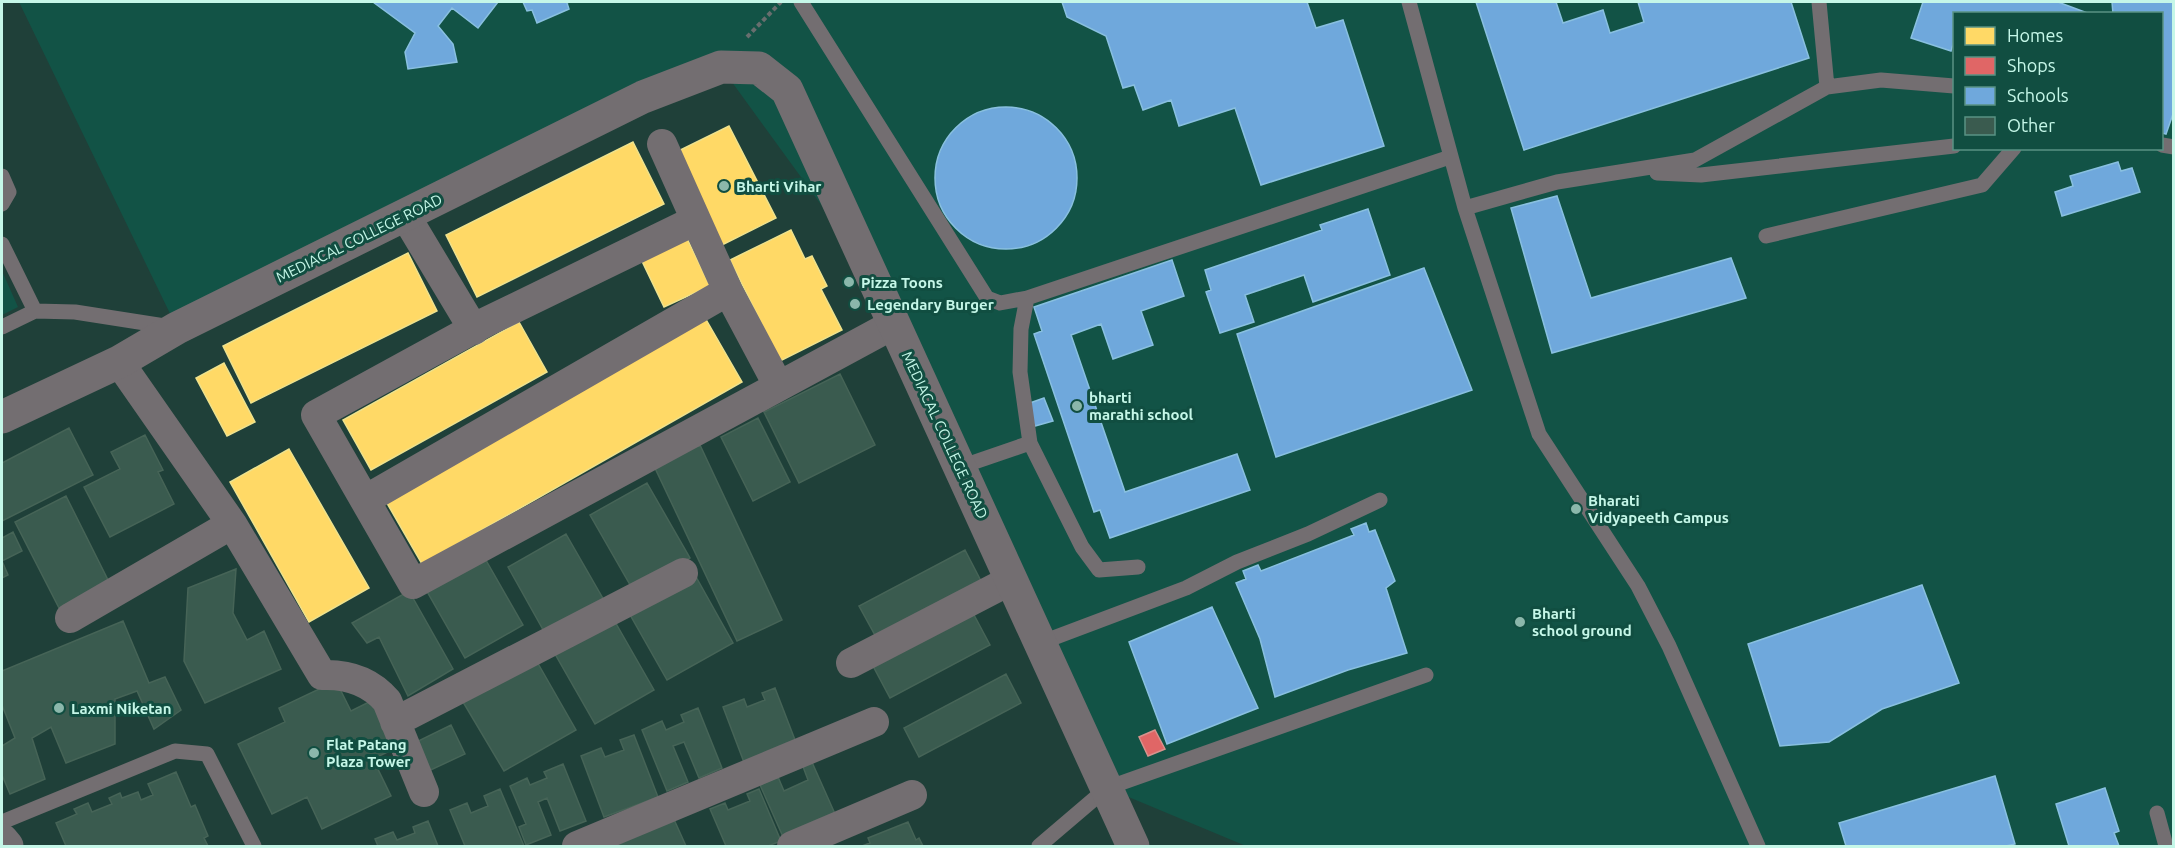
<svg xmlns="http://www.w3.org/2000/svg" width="2175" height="848" font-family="Ubuntu,sans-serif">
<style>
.built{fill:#125346;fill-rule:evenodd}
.homes{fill:#ffd966;stroke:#eee28d;stroke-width:1.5}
.shops{fill:#e06666;stroke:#d8928d;stroke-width:1.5}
.schools{fill:#6fa8dc;stroke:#89c0e0;stroke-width:1.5}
.building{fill:#3a5b4f;stroke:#466457;stroke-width:1.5}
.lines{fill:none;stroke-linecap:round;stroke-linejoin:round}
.path{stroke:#686e6e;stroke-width:4;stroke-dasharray:4.5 3;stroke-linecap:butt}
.service{stroke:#736e71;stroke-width:15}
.minor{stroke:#736e71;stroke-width:30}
.tertiary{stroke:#736e71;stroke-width:33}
.poi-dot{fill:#8bb7ab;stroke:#114e41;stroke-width:2}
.labels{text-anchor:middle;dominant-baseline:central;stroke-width:6;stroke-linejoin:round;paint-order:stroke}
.poi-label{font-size:15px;font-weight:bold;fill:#c5f7e8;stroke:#114e41;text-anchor:start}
.street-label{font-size:15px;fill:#c5f7e8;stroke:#114e41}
</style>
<rect width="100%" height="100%" fill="#1f4039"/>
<!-- built -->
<path class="built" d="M19,2H2173V846H1246L1107,788L870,272L721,67L177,328ZM1954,14H2162V148H1954Z
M2,271L18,307L2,315Z"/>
<!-- homes -->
<path class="homes" d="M729,126L776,218L718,247L672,154Z
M633,142L664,204L477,297L446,235Z
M791,230L805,259L812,256L827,286L821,289L842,330L780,361L730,260Z
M687,238L710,286L664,307L641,259Z
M408,253L437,311L251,403L223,346Z
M704,316L742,382L422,564L384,498Z
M519,322L547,372L371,470L343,420Z
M224,363L255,422L227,436L196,378Z
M289,449L369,588L309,622L230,482Z"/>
<!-- shops -->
<path class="shops" d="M1155,730L1165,749L1148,756L1139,737Z"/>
<!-- schools -->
<path class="schools" d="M373,2H498L478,28L452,8L438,26L453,44L457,62L408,69L405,52L415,33Z
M523,2H569L567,3L569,9L537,23L532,10L527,11Z
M1062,2H1307L1316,28L1343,20L1384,146L1261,185L1235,108L1179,126L1171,100L1143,110L1134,85L1123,88L1106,36L1067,17Z
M1476,2H1556L1563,23L1603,10L1610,33L1644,22L1638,2H1791L1809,58L1524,150Z
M1923,2H2058L2090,14H1954V41L1951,51L1911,38Z
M2112,2H2174V111L2166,134L2162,133V14H2113Z
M935 178a71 71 0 1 1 142 0a71 71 0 1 1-142 0Z
M2118,162L2121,171L2132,168L2140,192L2062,216L2055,192L2073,186L2070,176Z
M1557,196L1591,298L1731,258L1746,298L1552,353L1511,208Z
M1368,209L1390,275L1313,302L1304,275L1245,295L1254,322L1220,333L1206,292L1211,290L1205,270L1322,230L1320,225Z
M1172,260L1184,296L1141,311L1153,345L1113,359L1101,324L1071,335L1125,492L1237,454L1250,490L1110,538L1100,510L1094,512L1034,334L1042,331L1034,307Z
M1424,268L1472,390L1276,457L1237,334Z
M1044,398L1053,421L1035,426L1027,404Z
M1366,523L1369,532L1375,530L1395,581L1386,588L1407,653L1348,670L1275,697L1260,639L1236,583L1246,579L1243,571L1258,565L1261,571L1354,535L1351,529Z
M1922,585L1959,683L1882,709L1829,742L1780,746L1748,644Z
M1212,607L1258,708L1167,744L1129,642Z
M1995,776L2015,844L2006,846H1846L1839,823Z
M2105,788L2119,831L2114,833L2119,846H2069L2056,804Z"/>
<!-- building -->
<path class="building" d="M840,374L875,445L799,483L764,412Z
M758,418L790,482L753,501L721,437Z
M69,428L93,475L2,521V463Z
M145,435L163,470L158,472L174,504L110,537L84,487L120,469L111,452Z
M700,445L782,620L737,641L654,466Z
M647,483L690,558L633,590L590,515Z
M66,496L109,582L59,608L15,522Z
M13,532L22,551L2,561V538Z
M566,534L605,602L546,635L508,567Z
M965,550L981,581L876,637L859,606Z
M483,555L523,625L465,658L425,588Z
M2,561L8,575L2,578Z
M236,569L233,613L247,640L264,631L281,669L205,703L184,661L188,588Z
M695,575L733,643L667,680L629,613Z
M409,591L453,669L408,696L379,637L367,643L352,623Z
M973,613L990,645L890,698L873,666Z
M614,620L654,690L595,724L555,654Z
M123,621L149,683L165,677L181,710L154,729L137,691L115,699V744L66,763L51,727L32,738L45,779L10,794L2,775V746L15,738L2,705V671Z
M536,660L576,730L504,771L463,702Z
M1006,674L1021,703L919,757L904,728Z
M336,681L351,711L375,699L398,747L373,759L391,796L322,829L307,797L272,814L238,744L285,722L279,708Z
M775,688L797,745L745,765L723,707L744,699L747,707L765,700L762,693Z
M698,708L722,768L699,778L684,742L673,746L688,782L667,791L642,730L662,721L666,730L684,722L681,715Z
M451,725L465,754L422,774L408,746Z
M634,735L658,797L604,817L581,756L601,748L605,757L624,750L620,740Z
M811,760L836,816L784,839L760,785L778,777L784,791L808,780L802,764Z
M563,764L586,821L560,831L547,798L538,802L551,835L526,845L519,827L526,824L510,786L527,778L530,785L547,778L544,772Z
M176,772L191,807L195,805L208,836L204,838L208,846H66L56,823L77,814L74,809L88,803L92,812L112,804L109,798L120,793L122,798L138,792L141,800L153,795L148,784Z
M500,789L524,846H465L450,810L467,803L471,813L488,806L484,796Z
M759,789L781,841L768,846H726L710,809L725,803L728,810L750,801L747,794Z
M672,815L686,846H614Z
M428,821L438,846H378L375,839L393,832L397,840L415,833L413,827Z
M908,822L916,840L919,838L923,846H862L870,843L868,838Z"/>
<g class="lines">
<!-- path -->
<path class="path" d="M747,37L781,2"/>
<!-- service -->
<path class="service" d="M801,2L987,298L1000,303L1027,298
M1409,2L1465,208L1539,434L1638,586L1669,646L1758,846
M1819,2L1827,87
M2162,145L2174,147
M1657,173L1701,175L1954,146
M2,176L9,192L2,204
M1465,208L1557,182L1695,160L1827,87L1881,80L1954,86
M1766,236L1982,185L2014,148
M2,244L35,311
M2,327L35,311L75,312L171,327
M960,467L1030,443
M1138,567L1099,570L1082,547L1030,443L1020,372L1021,329L1027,298L1450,157
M1040,643L1186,588L1237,562L1308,534L1380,500
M2157,813L2166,846
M2,822L175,751L207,754L254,846
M1039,846L1107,788L1426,675"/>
<!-- minor -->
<path class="minor" d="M662,144L696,220
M405,215L474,330
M119,362L232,524L322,675C347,674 370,681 387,701L424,792
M778,385L728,291L696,220L486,322L316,415L413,584L894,324
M365,500L728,291
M70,618L232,524
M851,663L1011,580
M395,722L683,573
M577,846L874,722
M792,846L912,795"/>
<!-- tertiary -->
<path class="tertiary" d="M2,417L119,362L177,328L643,97L721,67L759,68L787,90L1133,846
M2,840L7,846"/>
</g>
<!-- markers -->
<g class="poi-dot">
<circle cx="724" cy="186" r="6"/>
<circle cx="849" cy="282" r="6"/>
<circle cx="855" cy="304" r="6"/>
<circle cx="1077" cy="406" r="6"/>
<circle cx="1576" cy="509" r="6"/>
<circle cx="1520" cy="622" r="6"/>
<circle cx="59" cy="708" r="6"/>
<circle cx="314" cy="753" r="6"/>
</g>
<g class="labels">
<!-- poi labels -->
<g class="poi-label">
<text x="736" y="186">Bharti Vihar</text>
<text x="861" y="282">Pizza Toons</text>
<text x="867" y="304">Legendary Burger</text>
<text x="1089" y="397">bharti<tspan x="1089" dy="17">marathi school</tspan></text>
<text x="1588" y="500">Bharati<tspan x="1588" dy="17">Vidyapeeth Campus</tspan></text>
<text x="1532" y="613">Bharti<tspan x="1532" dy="17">school ground</tspan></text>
<text x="71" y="708">Laxmi Niketan</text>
<text x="326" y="744">Flat Patang<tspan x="326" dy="17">Plaza Tower</tspan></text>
</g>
<!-- street labels -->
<g class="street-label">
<text transform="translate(359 238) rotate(-26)">MEDIACAL COLLEGE ROAD</text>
<text transform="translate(945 435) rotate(65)">MEDIACAL COLLEGE ROAD</text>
</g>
</g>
<!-- border -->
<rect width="2175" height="848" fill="none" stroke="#c5f7e8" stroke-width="6"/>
<!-- legend -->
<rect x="1953" y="12" width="210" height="138" fill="#114e41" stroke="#599284" stroke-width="1.5"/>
<rect x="1965" y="27" width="30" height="18" fill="#ffd966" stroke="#599284" stroke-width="1.5"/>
<text x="2007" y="42" font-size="18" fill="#c5f7e8">Homes</text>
<rect x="1965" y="57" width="30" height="18" fill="#e06666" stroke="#599284" stroke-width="1.5"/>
<text x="2007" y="72" font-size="18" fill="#c5f7e8">Shops</text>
<rect x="1965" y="87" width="30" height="18" fill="#6fa8dc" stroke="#599284" stroke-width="1.5"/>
<text x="2007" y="102" font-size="18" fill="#c5f7e8">Schools</text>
<rect x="1965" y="117" width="30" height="18" fill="#3a5b4f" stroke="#599284" stroke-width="1.5"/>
<text x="2007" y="132" font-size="18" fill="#c5f7e8">Other</text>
</svg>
